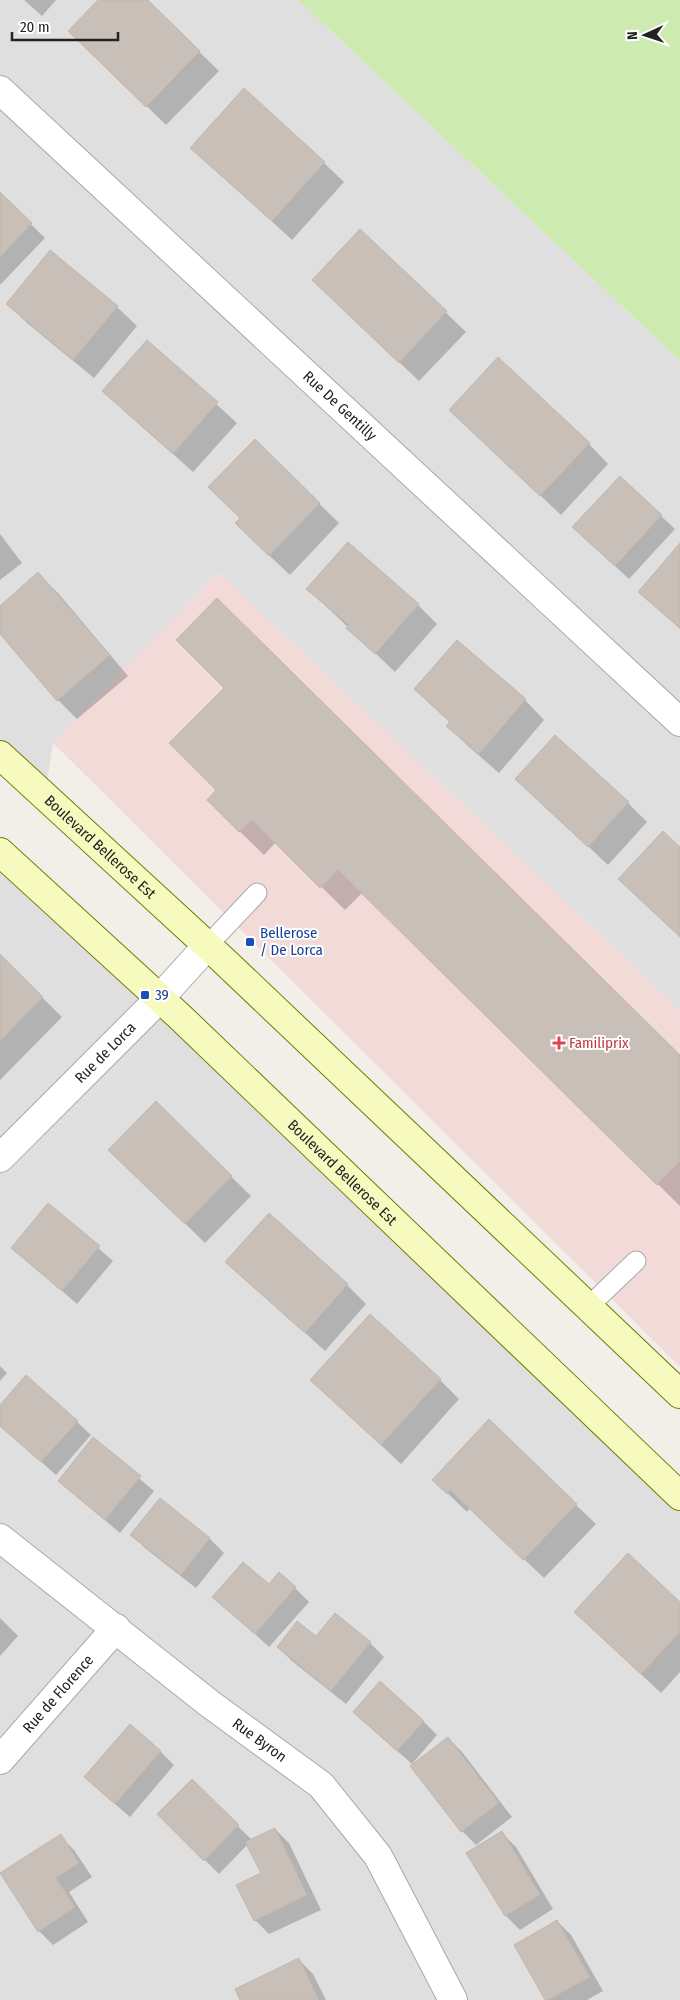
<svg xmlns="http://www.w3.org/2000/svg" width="680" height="2000" font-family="'Fira Sans Condensed',sans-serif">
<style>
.residential{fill:#e0dfdf}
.commercial{fill:#f2dad9}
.grass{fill:#cdebb0}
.shadow{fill:#0003}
.building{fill:#c7bfb8;stroke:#c4b6ab}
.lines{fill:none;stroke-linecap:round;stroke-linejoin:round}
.lane-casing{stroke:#a9a9a9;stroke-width:21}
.street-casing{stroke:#a9a9a9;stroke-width:30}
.secondary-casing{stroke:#707d05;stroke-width:30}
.lane{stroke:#fff;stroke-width:19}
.street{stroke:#fff;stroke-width:28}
.secondary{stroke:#f7fabf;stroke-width:28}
.transit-dot{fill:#1a4fb4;stroke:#fff;stroke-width:2}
.health-dot{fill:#e0444e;stroke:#fff;stroke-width:2}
.labels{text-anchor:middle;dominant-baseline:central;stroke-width:4;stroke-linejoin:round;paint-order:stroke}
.street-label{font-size:15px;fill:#222;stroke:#fff}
.transit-label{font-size:15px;fill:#164399;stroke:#fff;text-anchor:start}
.health-label{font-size:15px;fill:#be3a42;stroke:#fff;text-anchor:start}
</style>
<rect width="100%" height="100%" fill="#f2efe9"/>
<!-- residential -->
<path class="residential" d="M0,0H298L680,361V1010L218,572L53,743L45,796L0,755Z
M0,852L680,1496V2000H0Z"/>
<!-- commercial -->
<path class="commercial" d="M218,572L680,1010V1367L53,743Z"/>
<!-- grass -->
<path class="grass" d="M298,0H680V361Z"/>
<!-- shadow -->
<path class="shadow" d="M24,0H56L42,16Z
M100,0H146L219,71L166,125L70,31Z
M192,148L324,163L344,182L292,240Z
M0,194L45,238L0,285Z
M360,230L466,332L419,381L333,299Z
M8,304L117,307L137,326L94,378L27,323Z
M147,341L237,423L193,472L103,391Z
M470,429L589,444L608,464L561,515Z
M255,441L339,523L290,575L256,543L242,519Z
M661,516L675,529L629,579L588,541Z
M0,534L22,563L0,580Z
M680,544V629L640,592Z
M38,574L58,593L128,676L77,719L58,700L0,632V607Z
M308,589L418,605L437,624L395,672Z
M226,688L680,1056V1206L362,893L345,910L276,842L264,855L208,800L218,790Z
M415,689L525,700L544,720L499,773L468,746L448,726L451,723Z
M517,779L628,803L647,822L608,865Z
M0,956L62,1017L0,1080Z
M156,1103L251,1196L205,1243L130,1169Z
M49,1205L113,1261L77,1304L13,1248Z
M227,1262L347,1285L366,1304L325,1351Z
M0,1366L7,1373L0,1381Z
M312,1380H440L459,1399L401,1464Z
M0,1407L77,1422L91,1435L56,1475L0,1425Z
M93,1439L154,1491L120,1533L59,1481Z
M434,1480L576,1505L596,1524L544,1578L470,1508L467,1512Z
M160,1500L210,1539L224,1553L196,1588L146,1549L132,1535Z
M269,1586L295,1588L309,1602L269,1647L214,1597Z
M680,1604V1672L661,1693L595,1631Z
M0,1618L18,1636L0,1656Z
M370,1643L384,1657L346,1704L292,1661L278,1647Z
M423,1721L437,1735L412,1764L369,1726Z
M448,1738L462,1752L512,1817L476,1845L462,1831Z
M160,1751L174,1765L130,1817L100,1791Z
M192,1781L252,1840L275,1829L289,1843L321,1910L269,1934L255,1920L262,1874L248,1844L219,1874L159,1814Z
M502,1833L516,1847L553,1909L520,1930L506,1916Z
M60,1836L74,1850L92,1877L69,1892L88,1922L53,1945L39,1931Z
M557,1921L571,1935L603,1991L587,2000H546Z
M299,1960L313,1974L326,2000H242Z"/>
<!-- building -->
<path class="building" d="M98,0H148L200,51L146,107L68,31Z
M244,88L325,162L272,221L190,148Z
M0,192L32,223L0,257Z
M360,229L447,311L399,363L312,280Z
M50,250L118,306L73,360L6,304Z
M147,340L218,402L173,454L102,391Z
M498,357L590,443L540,496L449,410Z
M255,439L320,503L269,556L235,523L240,518L208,487Z
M620,476L662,515L615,566L572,527Z
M348,542L419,604L375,654L346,628L349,625L306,589Z
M680,543V628L638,592Z
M38,572L110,655L57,701L0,634V606Z
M217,598L680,1055V1161L657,1185L338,870L320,888L252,820L239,832L207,800L216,790L169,743L224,688L176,640Z
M457,640L526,699L479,754L446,726L450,722L414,689Z
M555,735L629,802L588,847L515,779Z
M663,831L680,847V937L618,879Z
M0,954L43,997L0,1041Z
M156,1101L232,1176L185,1224L108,1150Z
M48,1203L100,1246L62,1291L11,1248Z
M269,1213L348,1284L305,1333L225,1262Z
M370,1314L441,1379L381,1445L310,1380Z
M26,1375L78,1421L41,1462L0,1426V1405Z
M489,1419L577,1504L523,1560L450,1490L447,1494L432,1480Z
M93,1437L141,1476L105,1520L58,1481Z
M160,1498L210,1538L181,1575L130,1535Z
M628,1553L680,1602V1632L641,1674L574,1612Z
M243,1562L269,1584L279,1572L296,1587L255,1634L212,1597Z
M335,1613L371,1642L331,1691L277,1647L297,1621L316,1636Z
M380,1681L424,1721L397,1751L353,1712Z
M130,1724L161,1751L115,1804L84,1777Z
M448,1737L499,1803L461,1832L410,1766Z
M192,1779L239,1825L204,1861L157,1814Z
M275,1828L307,1895L254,1921L236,1885L261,1873L245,1842Z
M502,1831L540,1895L505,1916L466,1853Z
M61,1834L79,1863L56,1878L75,1907L38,1932L0,1873Z
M557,1920L590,1977L548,2000H545L514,1945Z
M299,1958L319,2000H240L235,1989Z"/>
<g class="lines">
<defs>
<path id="lane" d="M207,946L257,893
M588,1307L636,1261"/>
<g id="street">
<path id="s1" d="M0,90L680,722"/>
<path id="s2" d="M0,1158L160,998L207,946"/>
<path id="s3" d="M0,1538L210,1704L321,1785L378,1856L453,2000"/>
<path id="s4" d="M0,1760L116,1628"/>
</g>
<g id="secondary">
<path id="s5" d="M0,755L222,959L680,1394"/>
<path id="s6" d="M0,852L178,1015L680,1496"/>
</g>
</defs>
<!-- lane casing -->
<use href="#lane" class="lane-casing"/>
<!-- street casing -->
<use href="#street" class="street-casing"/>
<!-- secondary casing -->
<use href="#secondary" class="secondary-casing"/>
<!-- lane -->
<use href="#lane" class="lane"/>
<!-- street -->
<use href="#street" class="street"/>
<!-- secondary -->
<use href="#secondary" class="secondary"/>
</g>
<!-- markers -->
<g class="transit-dot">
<rect x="245" y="937" width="10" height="10" rx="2.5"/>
<rect x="140" y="990" width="10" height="10" rx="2.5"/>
</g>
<path class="health-dot" d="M556.5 1035.5h5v5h5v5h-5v5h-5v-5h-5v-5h5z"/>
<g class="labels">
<!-- street labels -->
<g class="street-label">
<text stroke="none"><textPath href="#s1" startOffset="464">Rue De Gentilly</textPath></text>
<text stroke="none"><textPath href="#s5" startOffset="136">Boulevard Bellerose Est</textPath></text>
<text stroke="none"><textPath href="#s2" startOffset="149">Rue de Lorca</textPath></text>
<text stroke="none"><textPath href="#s6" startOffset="469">Boulevard Bellerose Est</textPath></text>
<text stroke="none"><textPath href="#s4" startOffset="88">Rue de Florence</textPath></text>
<text stroke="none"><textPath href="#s3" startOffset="329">Rue Byron</textPath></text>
</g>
<!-- transit labels -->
<g class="transit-label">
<text x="260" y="933">Bellerose<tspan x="260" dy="17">/ De Lorca</tspan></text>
<text x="155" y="995">39</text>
</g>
<!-- health labels -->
<g class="health-label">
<text x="569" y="1043">Familiprix</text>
</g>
</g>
<!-- north arrow -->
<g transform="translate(645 35) rotate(267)" stroke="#ffffff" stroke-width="4" paint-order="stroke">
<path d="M0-4L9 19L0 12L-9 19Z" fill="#222222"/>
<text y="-8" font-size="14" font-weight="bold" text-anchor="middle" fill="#222222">N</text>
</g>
<!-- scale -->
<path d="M12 32v8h106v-8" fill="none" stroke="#222222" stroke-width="2.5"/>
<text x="20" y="32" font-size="15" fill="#222222" stroke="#ffffff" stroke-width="4" paint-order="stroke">20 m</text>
</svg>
